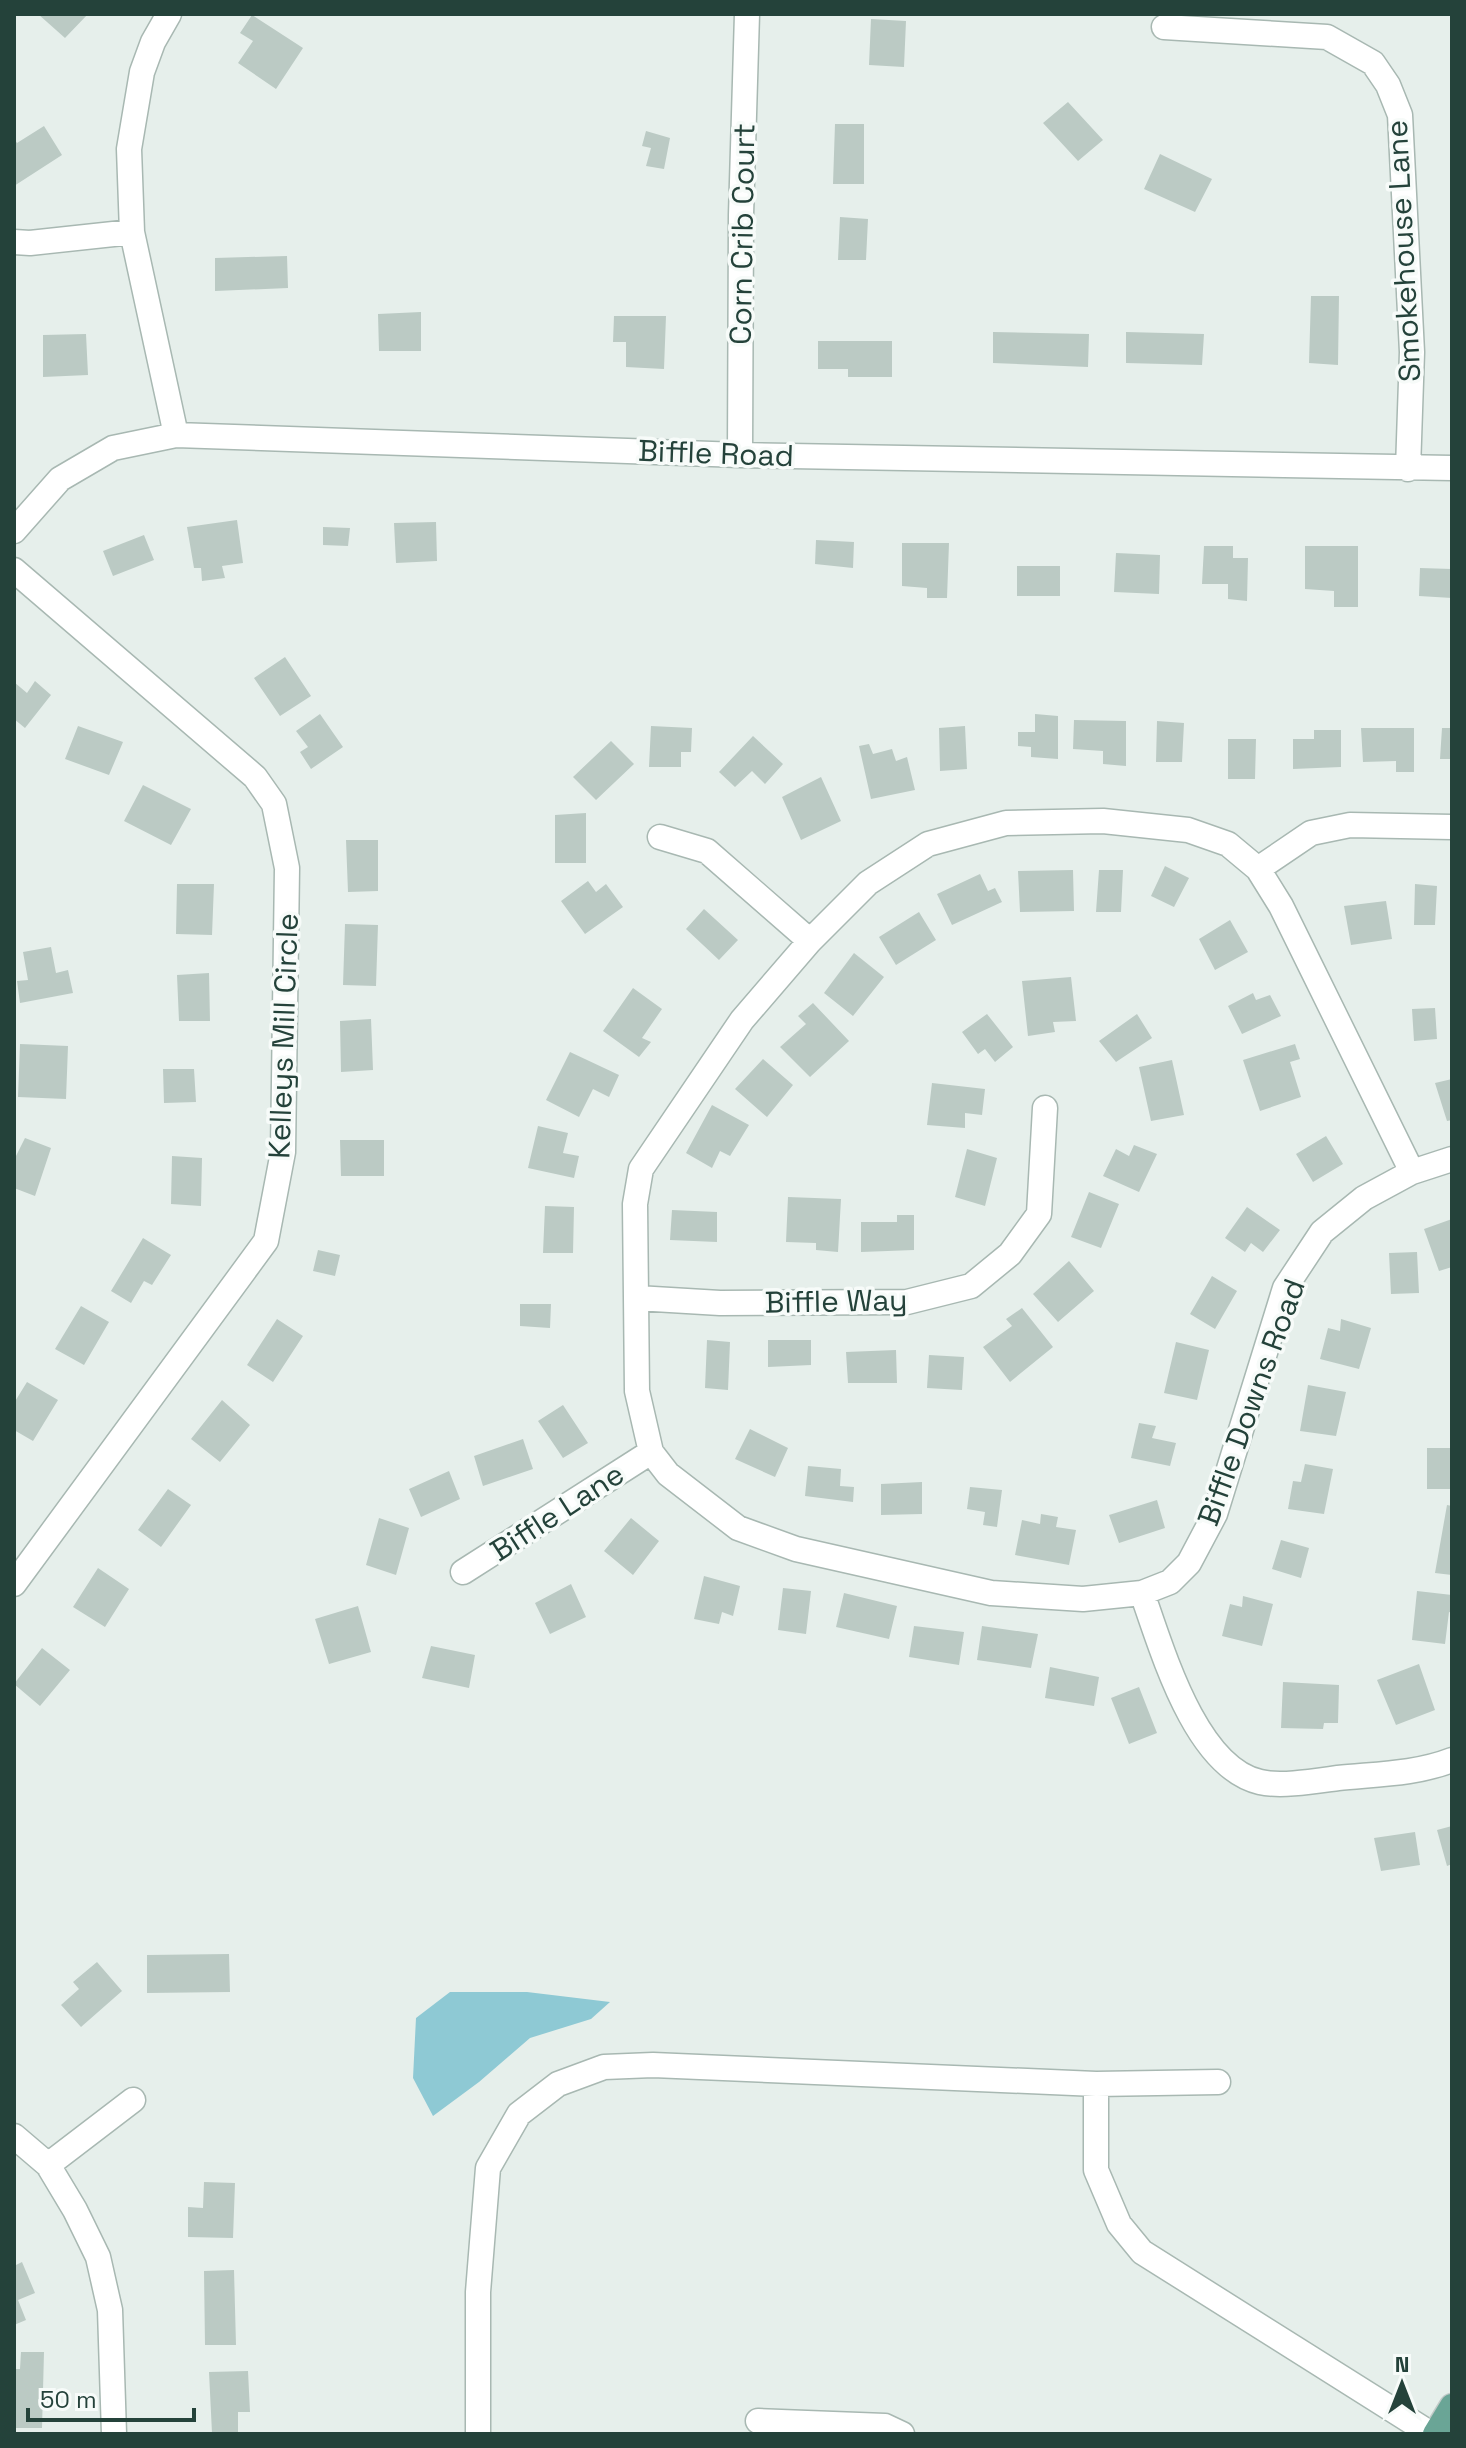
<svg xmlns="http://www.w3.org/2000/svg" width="1466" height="2448" font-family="'Space Grotesk',sans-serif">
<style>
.water{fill:#8ec9d4}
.building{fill:#bbcac4}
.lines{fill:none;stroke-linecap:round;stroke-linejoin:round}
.minor-casing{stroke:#a8b8b2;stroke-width:27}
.major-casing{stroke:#c2cac8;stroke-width:27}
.minor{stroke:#fff;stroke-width:24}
.major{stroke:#6aa596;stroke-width:24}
.labels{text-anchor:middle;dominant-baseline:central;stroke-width:7;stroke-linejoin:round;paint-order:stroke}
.street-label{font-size:30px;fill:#24423a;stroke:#f7fbf9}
</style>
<rect width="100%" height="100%" fill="#e6efeb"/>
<!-- water -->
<path class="water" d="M450,1992H527L610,2002L591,2019L530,2038L479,2082L433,2116L413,2078L416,2018Z"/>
<!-- building -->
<path class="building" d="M38,14H88L65,38Z
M252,15L303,48L276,89L238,63L253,41L240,33Z
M871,19L906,21L904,67L869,65Z
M1068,102L1103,140L1078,161L1043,123Z
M835,124H864V184H833Z
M44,126L62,155L14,186V139L17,143Z
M646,131L670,138L664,169L646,166L651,148L642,146Z
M1160,154L1212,179L1195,212L1144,189Z
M840,217L868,219L866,260H838Z
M287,256L288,288L215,291V258Z
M1311,296H1339L1338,365L1309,363Z
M421,312V351H379L378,314Z
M614,316H666L664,369L626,367V342H613Z
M993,332L1089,334L1088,367L993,363Z
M1126,332L1204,334L1202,365L1126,363Z
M86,334L88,375L43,377V335Z
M818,341H892V377H848V369H818Z
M237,520L243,563L222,566L225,578L202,581L201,568H194L187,527Z
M436,522L437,561L396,563L394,523Z
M323,527L350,528L348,546L323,545Z
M144,535L154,560L113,576L103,551Z
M816,540L854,542L853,568L815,564Z
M902,543H949L947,598H927V588L902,586Z
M1204,546H1233V558H1248L1247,601L1228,599V584H1202Z
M1305,546H1358V607H1334V591L1305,589Z
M1116,553L1160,555L1159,594L1114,592Z
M1017,566H1060V596H1017Z
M1420,568L1452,569V598L1419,596Z
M285,657L311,696L280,716L254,678Z
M35,681L51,695L25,728L14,719V682L27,693Z
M320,714L343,747L311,769L300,752L308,747L296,731Z
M1035,714L1058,716V759L1031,757V747L1018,746V732H1035Z
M1074,720L1126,721V766L1103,764V751L1073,749Z
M1157,721L1184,723L1182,762H1156Z
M78,726L123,742L109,775L65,759Z
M651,726L692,728L691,752H681V767H649Z
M965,726L967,769L940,771L939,728Z
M1361,728H1414V772H1396V761L1363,762Z
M1442,728H1452V759H1440Z
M1314,730H1341V767L1293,769V739H1314Z
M753,736L783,764L765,784L752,771L735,787L719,772Z
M1228,739H1256L1255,779H1228Z
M611,741L634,764L596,800L573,777Z
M869,744L873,754L892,749L896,761L907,757L915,790L871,799L859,746Z
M821,777L841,821L801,840L782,797Z
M143,785L191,809L171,845L124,821Z
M586,813V863H555V815Z
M346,840H378V891L348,892Z
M1165,866L1189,878L1174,907L1151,896Z
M1073,870L1074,911L1020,912L1018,871Z
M1099,870H1123L1121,912H1096Z
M980,874L988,891L995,888L1002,902L952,925L937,894Z
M588,881L596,892L606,884L623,907L585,934L561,901Z
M177,884H214L212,935L176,934Z
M1415,884L1437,886L1435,925H1414Z
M1386,901L1392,939L1351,945L1344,906Z
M704,909L738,940L719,960L686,929Z
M919,912L936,940L896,965L879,937Z
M1230,920L1248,952L1215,970L1199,939Z
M345,924L378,925L376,986L343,985Z
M51,947L56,973L68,970L73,993L20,1003L17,981L28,980L23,952Z
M854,953L884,977L853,1016L824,993Z
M209,973L210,1021H179L177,975Z
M1071,977L1076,1021L1053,1022L1055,1032L1028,1036L1022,981Z
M633,988L662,1009L642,1038L651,1042L639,1057L603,1031Z
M1253,993L1256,1000L1270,995L1281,1016L1242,1034L1228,1006Z
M813,1003L849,1041L810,1077L780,1047L806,1024L798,1016Z
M1435,1008L1437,1039L1414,1041L1412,1009Z
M987,1014L1013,1047L995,1062L985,1049L978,1054L962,1032Z
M1137,1014L1152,1038L1116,1062L1099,1041Z
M371,1019L373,1070L341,1072L340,1021Z
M20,1044L68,1046L66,1099L18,1097Z
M1295,1044L1300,1059L1290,1062L1301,1097L1260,1111L1243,1060Z
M570,1052L619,1075L609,1097L593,1089L579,1117L546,1100Z
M763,1059L793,1085L767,1117L735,1089Z
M1172,1060L1184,1115L1151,1121L1139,1067Z
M163,1069H194L196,1102L164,1103Z
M1452,1079V1120L1447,1121L1435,1083Z
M932,1083L985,1089L982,1115L965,1113V1128L927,1125Z
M712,1105L749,1125L730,1156L720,1151L712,1168L686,1153Z
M538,1126L568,1133L563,1153L579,1156L574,1178L528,1168Z
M1326,1136L1343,1164L1313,1182L1296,1154Z
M25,1138L51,1148L35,1196L14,1188V1160Z
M340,1140H384V1176H341Z
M1134,1145L1157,1154L1139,1192L1103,1176L1116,1149L1129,1156Z
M967,1149L997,1158L985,1206L955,1197Z
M172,1156L202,1158L201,1206L171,1204Z
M1089,1192L1119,1204L1101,1248L1071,1237Z
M788,1197L841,1199L838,1252L816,1250V1243L786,1242Z
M545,1206L574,1207L573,1253H543Z
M1247,1207L1280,1230L1263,1252L1251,1243L1245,1252L1225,1238Z
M672,1210L717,1212V1242L670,1240Z
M897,1215H914V1250L861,1252V1222H897Z
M1452,1219V1267L1439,1271L1424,1229Z
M143,1238L171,1255L152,1285L144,1281L131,1303L111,1291Z
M318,1250L340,1255L335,1276L313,1271Z
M1417,1252L1419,1293L1391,1294L1389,1253Z
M1069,1261L1094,1291L1058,1322L1033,1294Z
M1212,1276L1237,1291L1215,1329L1190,1314Z
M520,1304H551L550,1328L520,1326Z
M81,1306L109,1322L84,1365L55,1349Z
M1022,1308L1053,1347L1010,1382L983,1347L1012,1326L1006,1319Z
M277,1319L303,1336L273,1382L247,1365Z
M1341,1319L1371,1328L1359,1369L1320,1359L1328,1328L1340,1331Z
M707,1340L730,1342L728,1390L705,1388Z
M768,1340H811V1365L768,1367Z
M1176,1342L1209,1350L1197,1400L1164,1393Z
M896,1350L897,1383H848L846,1352Z
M929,1355L964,1357L962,1390L927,1388Z
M27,1382L58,1400L33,1441L14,1430V1403Z
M1308,1385L1346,1392L1336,1436L1300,1431Z
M222,1400L250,1425L220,1462L191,1439Z
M563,1405L588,1443L563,1458L538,1421Z
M1139,1423L1156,1426L1152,1438L1176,1443L1170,1466L1131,1458Z
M750,1429L788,1448L775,1477L735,1459Z
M523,1439L533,1469L483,1486L474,1456Z
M1427,1448H1452V1489H1427Z
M1305,1464L1333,1469L1324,1514L1288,1509L1293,1481L1301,1482Z
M808,1466L841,1469L840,1486L854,1487L853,1502L805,1496Z
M449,1471L460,1499L421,1517L409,1489Z
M922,1482V1514L881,1515V1484Z
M970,1487L1002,1490L997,1527L983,1525L985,1512L967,1509Z
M168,1489L191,1505L161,1547L138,1530Z
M1157,1500L1165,1528L1119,1543L1109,1515Z
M1447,1505L1452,1506V1575L1435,1573Z
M1041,1514L1058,1517L1056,1527L1076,1530L1069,1565L1015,1555L1022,1520L1040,1524Z
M379,1518L409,1528L396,1575L366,1565Z
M631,1518L659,1541L633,1575L604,1551Z
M1281,1540L1309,1548L1301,1578L1272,1569Z
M98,1568L129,1589L105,1627L73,1607Z
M704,1576L740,1586L733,1616L722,1612L719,1624L694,1619Z
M571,1584L586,1617L550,1634L535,1603Z
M783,1588L811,1591L806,1634L778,1630Z
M1417,1591L1452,1595V1613L1449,1612L1445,1644L1412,1640Z
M844,1593L897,1606L889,1639L836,1627Z
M1243,1596L1273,1604L1262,1646L1222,1636L1230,1604L1242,1607Z
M358,1606L371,1652L329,1664L315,1619Z
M914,1626L964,1632L959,1665L909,1657Z
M982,1626L1038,1634L1031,1668L977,1660Z
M431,1646L475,1655L469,1688L422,1678Z
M42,1648L70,1670L40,1706L14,1684Z
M1419,1664L1435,1710L1396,1725L1377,1680Z
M1050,1667L1099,1677L1094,1706L1045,1698Z
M1283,1682L1339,1685L1338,1723H1324L1323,1729L1281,1728Z
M1139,1687L1157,1733L1129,1744L1111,1698Z
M1452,1826V1864L1447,1866L1437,1830Z
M1415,1832L1420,1865L1381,1871L1374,1838Z
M229,1954L230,1992L147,1993V1955Z
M97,1962L122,1991L81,2027L61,2005L79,1989L73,1982Z
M204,2182L235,2183L233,2238L188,2237V2207L203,2208Z
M22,2262L35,2293L18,2300L26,2320L14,2325V2266Z
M234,2270L236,2345H205L204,2271Z
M21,2352H44L42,2428H14V2369H20Z
M248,2371L250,2412H238V2432L212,2433L209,2372Z"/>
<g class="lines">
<defs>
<path id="minor" d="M169,14L153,42L142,72L129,149L132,232L176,435
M1164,27L1327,37L1373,63L1388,85L1400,115L1412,352L1408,469
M14,242L30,243L132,232
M740,455L741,215L747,14
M14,531L60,479L113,448L176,435L740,455L1452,468
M14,570L255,777L274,804L287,868L283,1152L266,1241L14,1584
M660,837L707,851L810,941
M1258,869L1311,833L1350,825L1452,827
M1412,1172L1281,906L1258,869L1228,844L1188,830L1103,821L1006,823L928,844L868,883L810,941L742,1020L641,1169L635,1204L637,1391L651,1452L668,1474L738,1528L796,1549L991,1593L1083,1599L1142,1593L1170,1582L1189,1563L1215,1514L1285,1288L1322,1232L1364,1198L1412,1172L1452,1159
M637,1298L720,1303L907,1302L971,1286L1010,1254L1039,1214L1045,1108
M463,1572L651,1452
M1142,1593C1162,1649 1195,1767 1260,1782C1281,1787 1316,1781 1338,1778C1377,1774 1416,1774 1452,1760
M1096,2084V2170L1119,2224L1142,2252L1431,2434
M14,2136L48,2165L75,2210L98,2257L110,2310L114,2434
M48,2165L133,2100
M758,2421L885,2426L902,2434
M478,2434V2292L488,2168L519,2114L558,2084L604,2067L653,2065L1096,2084L1218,2082"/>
<path id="major" d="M1435,2434L1452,2406"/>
</defs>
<!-- minor casing -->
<use href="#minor" class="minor-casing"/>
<!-- major casing -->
<use href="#major" class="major-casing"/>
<!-- minor -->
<use href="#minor" class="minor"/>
<!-- major -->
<use href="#major" class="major"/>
</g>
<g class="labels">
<!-- street labels -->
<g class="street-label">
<text transform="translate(742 234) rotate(-89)">Corn Crib Court</text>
<text transform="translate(1403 251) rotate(-93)">Smokehouse Lane</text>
<text transform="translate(716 453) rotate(2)">Biffle Road</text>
<text transform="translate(283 1036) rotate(-88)">Kelleys Mill Circle</text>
<text transform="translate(836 1301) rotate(-1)">Biffle Way</text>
<text transform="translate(1251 1402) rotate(-70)">Biffle Downs Road</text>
<text transform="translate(557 1512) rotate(-33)">Biffle Lane</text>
</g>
</g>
<!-- border -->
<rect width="1466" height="2448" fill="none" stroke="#24423a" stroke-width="32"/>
<!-- north arrow -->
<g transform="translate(1402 2384)" stroke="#f7fbf9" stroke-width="6" paint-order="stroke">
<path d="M0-6L14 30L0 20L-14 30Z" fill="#24423a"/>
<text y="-12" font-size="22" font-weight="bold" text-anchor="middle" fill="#24423a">N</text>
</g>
<!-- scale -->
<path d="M28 2408v12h166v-12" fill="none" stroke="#24423a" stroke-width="4"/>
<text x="40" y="2408" font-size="24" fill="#24423a" stroke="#f7fbf9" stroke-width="6" paint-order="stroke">50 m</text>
</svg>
